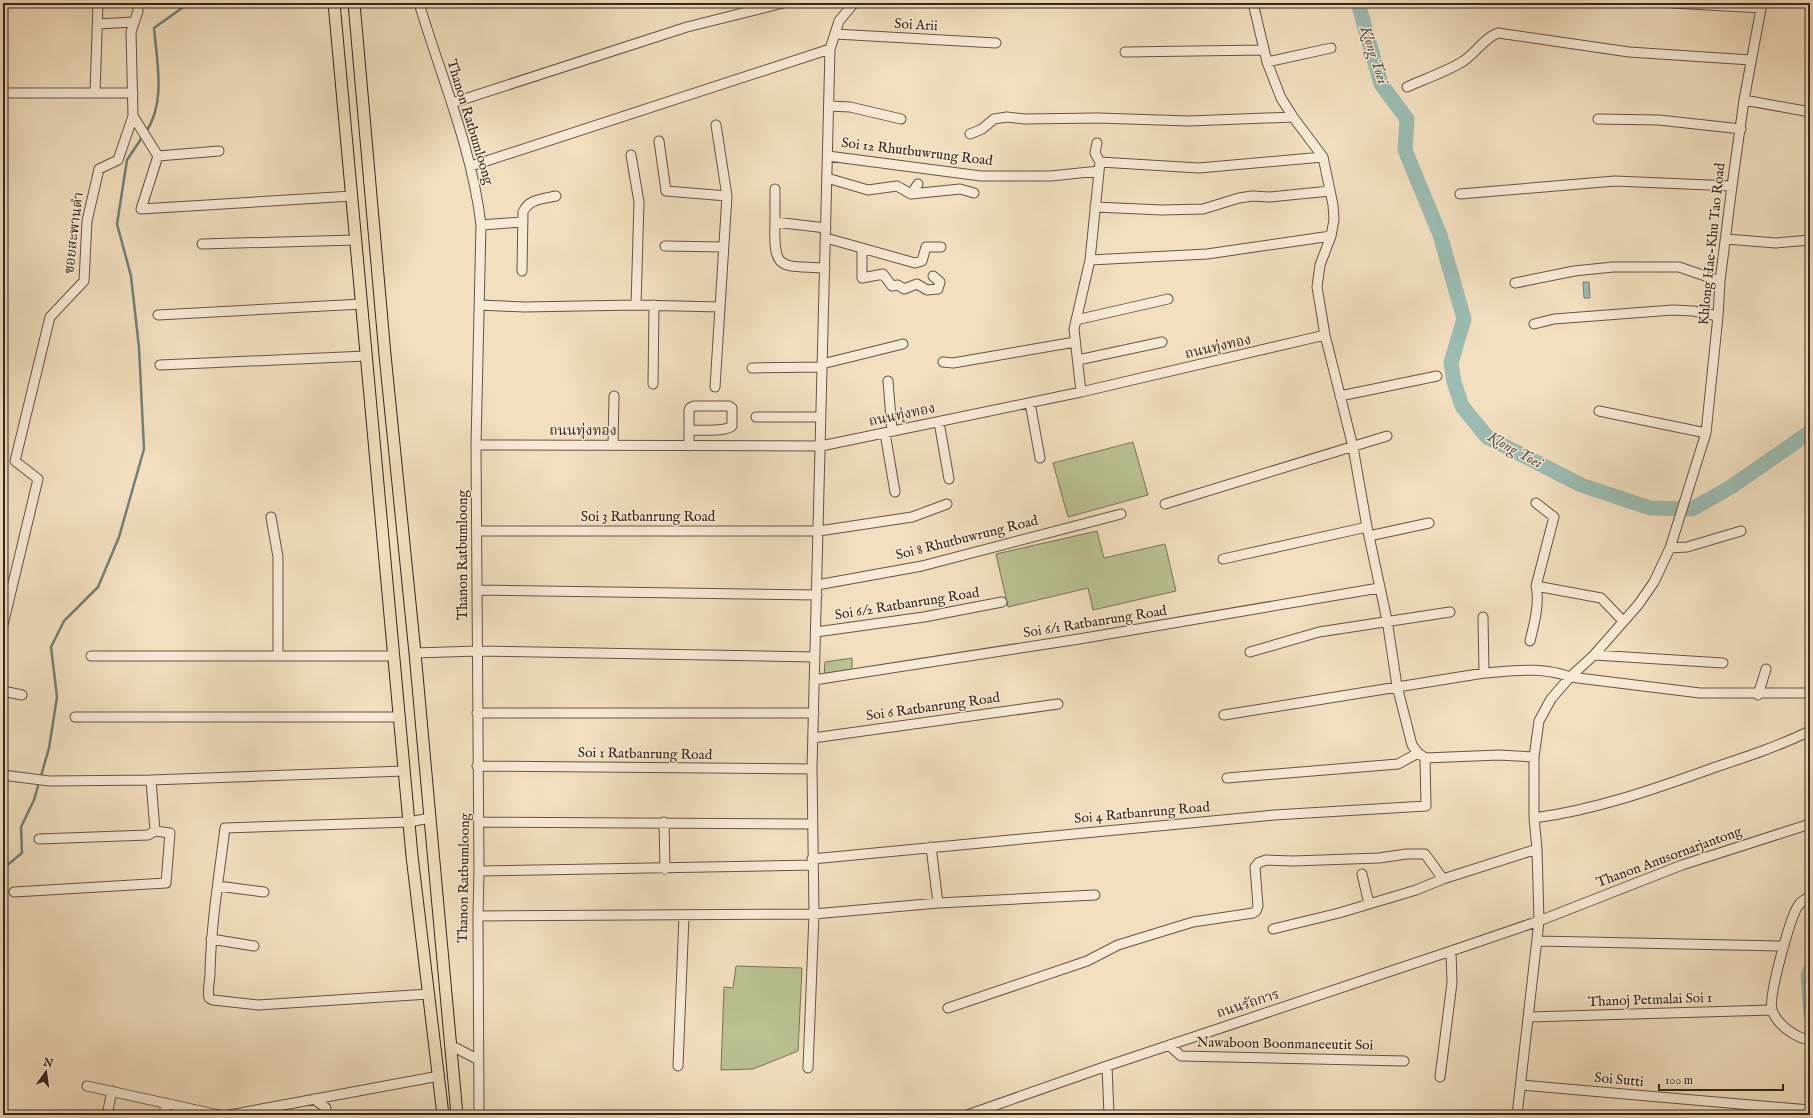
<svg xmlns="http://www.w3.org/2000/svg" width="1813" height="1118" font-family="'IM FELL English','Noto Serif Thai',serif">
<style>
.green{fill:#bac292;stroke:#787456}
.water{fill:#9bbcb2;stroke:#728076}
.lines{fill:none;stroke-linecap:round;stroke-linejoin:round}
.stream{stroke:#728076;stroke-width:2.5}
.canal{stroke:#9bbcb2;stroke-width:9}
.river{stroke:#9bbcb2;stroke-width:15}
.minor-casing{stroke:#645444;stroke-width:11}
.major-casing{stroke:#35261b;stroke-width:13}
.minor{stroke:#f7ead5;stroke-width:9}
.major{stroke:#f2dfbf;stroke-width:11}
.labels{text-anchor:middle;dominant-baseline:central;stroke-width:3;stroke-linejoin:round;paint-order:stroke}
.street-label{font-size:14px;fill:#35261b;stroke:#f7ead5}
.water-label{font-size:15px;font-style:italic;fill:#545348;stroke:#f7ead5}
</style>
<rect width="100%" height="100%" fill="#f2dfbf"/>
<filter id="stains"><feTurbulence type="fractalNoise" baseFrequency=".005" numOctaves="4"/><feColorMatrix values="0 0 0 0 .2 0 0 0 0 .09 0 0 0 0 .02 0 0 0 .5 -.17"/></filter>
<radialGradient id="worn" r=".72"><stop offset=".6" stop-color="#630" stop-opacity="0"/><stop offset="1" stop-color="#630" stop-opacity=".3"/></radialGradient>
<!-- green -->
<path class="green" d="M1133,442L1148,495L1068,517L1053,463Z
M1097,531L1104,558L1165,544L1176,591L1093,610L1088,588L1008,607L996,554Z
M852,658V673L824,677L825,662Z
M736,966L802,968L798,1051L753,1069L721,1070L724,987L733,988Z"/>
<!-- water -->
<path class="water" d="M1583,282H1589L1590,298H1584Z"/>
<g class="lines">
<!-- stream -->
<path class="stream" d="M146,132C166,102 157,62 154,28L189,3
M3,872L5,867L22,853L21,827L34,800L49,748L57,697L51,647L64,621L98,587L119,537L144,449L139,348L131,276L117,224L127,160L143,136"/>
<!-- canal -->
<path class="canal" d="M1810,963L1805,975L1808,1015L1810,1016"/>
<!-- river -->
<path class="river" d="M1358,3L1381,84L1407,119L1405,150L1440,235L1464,319L1451,363L1454,382L1462,406L1487,437L1581,485L1650,508L1692,509L1731,487L1810,432"/>
<defs>
<path id="minor" d="M419,3C441,77 472,148 481,225L476,445L479,871L478,916L479,1115
M1253,3L1267,62L1281,98L1293,117L1323,157L1333,205L1334,220L1331,236L1320,265L1317,287L1325,335L1353,447L1367,527L1387,620L1397,686L1412,745L1418,753L1425,758L1499,755L1534,757
M1673,3L1761,8
M98,24L134,22
M835,34L996,43
M1125,52L1264,50
M1267,62L1331,48
M1407,87C1425,79 1445,72 1462,62C1475,54 1484,38 1498,33L1629,52L1751,60
M3,93H133
M95,93L98,3
M1744,100L1810,112
M452,103L687,27L783,3
M829,106L850,107L901,119
M133,116L158,156
M1598,119L1659,120L1741,129
M970,134L982,129L994,119L1007,117L1024,119L1098,118L1189,121L1293,117
M659,141L666,191L727,196
M631,155L639,202L636,305
M158,156L141,209L352,196
M158,156L219,151
M828,156L981,176H1051L1099,171
M1100,162L1199,168L1323,157
M471,166L830,49
M827,178L868,190L897,186L911,194
M918,184L911,194L960,189L974,193
M775,189V222
M1460,194L1615,181L1732,186
M1095,207L1162,210L1203,209L1239,198L1252,196L1269,197L1330,191
M481,225L522,222
M826,238L915,263L922,261L926,247H941
M1726,239L1776,243L1810,240
M202,244L356,240
M665,246L723,247
M862,248V278L883,274L892,286L898,285L904,289L917,284L927,290L938,289L940,282L933,276
M1090,260L1207,254L1331,236
M825,268C781,265 773,273 775,222L826,228
M522,271L523,212C529,199 542,199 556,196
M1515,283L1574,271L1613,267H1679L1720,281
M479,305L524,307L636,305L720,307
M158,315L362,304
M1076,320L1168,299
M1534,324L1554,319L1673,310L1693,311L1718,316
M1078,360L1162,342
M943,362L953,363L1075,342
M822,364L903,344
M160,365L366,356
M752,368L822,367
M888,381L892,431
M653,384L654,305
M715,387L727,196L716,125
M1081,392L1074,329L1090,260L1100,162L1095,153L1097,143
M1340,396L1437,376
M1030,403L1040,458
M1599,411L1706,433
M756,417H821
M939,422L949,479
M885,433L895,492
M476,445L821,446L1081,392L1325,335
M613,445L614,396
M689,446V411L690,408L694,406H729L732,408V426C725,432 699,430 689,430
M1536,503L1554,517L1536,586L1601,598L1623,621
M1165,504L1387,436
M271,517L278,557V656
M477,531H819L912,517L947,504
M1369,536L1429,523
M1670,548L1687,547L1741,531
M1223,559L1367,527
M817,585L922,566L1121,514
M477,590L817,595
M3,625L38,479L15,461L50,317L84,281L87,221L99,169L118,160L133,116L131,32L138,11V3
M816,632L924,617L1002,602
M1530,641C1534,625 1540,602 1536,586
M1250,652L1319,632L1450,612
M415,653L477,651L815,657
M1594,655L1723,663
M91,656H394
M1484,673C1513,671 1543,666 1570,677L1700,693H1810
M814,680L1079,639L1379,588
M3,691L22,695
M1758,695L1766,669
M477,713H814
M1224,715L1484,673L1483,617
M75,717H400
M813,738L1058,704
M477,766L812,769
M3,775L49,781L151,780L404,771
M1227,778L1398,764L1418,753
M151,780L155,831
M1534,818C1595,810 1655,789 1713,768C1746,757 1779,746 1810,731
M479,822L812,824
M664,822L665,869
M931,847L938,903
M812,859L1274,815L1426,806L1425,758
M479,871L813,865
M1362,874L1369,904
M218,886L264,892
M14,892L166,883L170,833L155,831L148,835L39,839
M1810,896C1806,899 1801,901 1798,906C1790,918 1768,997 1772,1010C1777,1025 1796,1038 1810,1040
M478,916L814,914L938,903L1095,895
M1273,929L1339,913L1416,890L1443,879L1537,849
M211,939L254,946
M1537,941L1784,946
M429,994L258,1005L213,1000L209,998C207,990 210,981 210,973C211,924 219,876 225,828L409,822L430,818
M948,1008L1087,961L1118,945L1193,922L1253,913L1256,911L1258,906L1255,867L1258,863L1266,860L1293,861L1379,858L1406,854H1425L1443,879
M1529,1017L1772,1010
M1169,1045L1181,1056L1404,1061
M452,1046L477,1059
M678,1066L684,916
M1107,1066L1109,1115
M808,1068L814,914L812,769L830,49L839,21L854,3
M1440,1077L1452,983L1451,951
M1521,1085L1810,1110
M87,1086L219,1115
M314,1099L326,1108
M107,1115L112,1091
M164,1115L166,1103
M229,1115L439,1076
M967,1115L1107,1066L1451,951L1539,921L1682,865L1810,824
M1517,1115L1539,921L1537,849L1534,818V757L1539,721L1551,699L1570,677L1594,655L1638,605L1654,582L1670,548L1706,433L1718,316L1720,281L1732,186L1744,100L1762,3"/>
<path id="major" d="M334,3L412,856L443,1115
M354,3L385,355L415,653L457,1115"/>
</defs>
<!-- minor casing -->
<use href="#minor" class="minor-casing"/>
<!-- major casing -->
<use href="#major" class="major-casing"/>
<!-- minor -->
<use href="#minor" class="minor"/>
<!-- major -->
<use href="#major" class="major"/>
</g>
<g class="labels">
<!-- street labels -->
<g class="street-label">
<text transform="translate(916 25) rotate(3)">Soi Arii</text>
<text transform="translate(470 122) rotate(73)">Thanon Ratbumloong</text>
<text transform="translate(917 152) rotate(7)">Soi 12 Rhutbuwrung Road</text>
<text transform="translate(74 233) rotate(-83)">ซอยสะพานดำ</text>
<text transform="translate(1712 244) rotate(-84)">Khlong Hae-Khu Tao Road</text>
<text transform="translate(1218 347) rotate(-13)">ถนนทุ่งทอง</text>
<text transform="translate(902 415) rotate(-12)">ถนนทุ่งทอง</text>
<text x="583" y="431">ถนนทุ่งทอง</text>
<text x="648" y="517">Soi 3 Ratbanrung Road</text>
<text transform="translate(967 538) rotate(-14)">Soi 8 Rhutbuwrung Road</text>
<text transform="translate(463 555) rotate(-90)">Thanon Ratbumloong</text>
<text transform="translate(907 604) rotate(-9)">Soi 6/2 Ratbanrung Road</text>
<text transform="translate(1095 622) rotate(-9)">Soi 6/1 Ratbanrung Road</text>
<text transform="translate(933 707) rotate(-8)">Soi 6 Ratbanrung Road</text>
<text transform="translate(645 754) rotate(1)">Soi 1 Ratbanrung Road</text>
<text transform="translate(1142 813) rotate(-5)">Soi 4 Ratbanrung Road</text>
<text transform="translate(1669 857) rotate(-20)">Thanon Anusornarjantong</text>
<text transform="translate(464 878) rotate(-89)">Thanon Ratbumloong</text>
<text transform="translate(1650 1000) rotate(-2)">Thanoj Petmalai Soi 1</text>
<text transform="translate(1248 1004) rotate(-18)">ถนนรัถการ</text>
<text transform="translate(1285 1044) rotate(1)">Nawaboon Boonmaneeutit Soi</text>
<text transform="translate(1619 1080) rotate(5)">Soi Sutti</text>
</g>
<!-- water labels -->
<g class="water-label">
<text transform="translate(1374 55) rotate(72)">Klong Toei</text>
<text transform="translate(1515 450) rotate(29)">Klong Toei</text>
</g>
</g>
<!-- margin -->
<rect width="1813" height="1118" fill="none" stroke="#f2dfbf" stroke-width="16"/>
<rect x="4" y="4" width="1805" height="1110" fill="none" stroke="#35261b" stroke-width="2"/>
<rect x="8" y="8" width="1797" height="1102" fill="none" stroke="#35261b"/>
<!-- north arrow -->
<g transform="translate(46 1072) rotate(14)" stroke="#f7ead5" stroke-width="3" paint-order="stroke">
<path d="M0-3L7 15L0 10L-7 15Z" fill="#35261b"/>
<text y="-6" font-size="11" font-weight="bold" text-anchor="middle" fill="#35261b">N</text>
</g>
<!-- scale -->
<path d="M1659 1084v6h124v-6" fill="none" stroke="#35261b" stroke-width="2"/>
<text x="1665" y="1084" font-size="12" fill="#35261b" stroke="#f7ead5" stroke-width="3" paint-order="stroke">100 m</text>
<rect width="100%" height="100%" filter="url(#stains)"/>
<rect width="100%" height="100%" fill="url(#worn)"/>
</svg>
